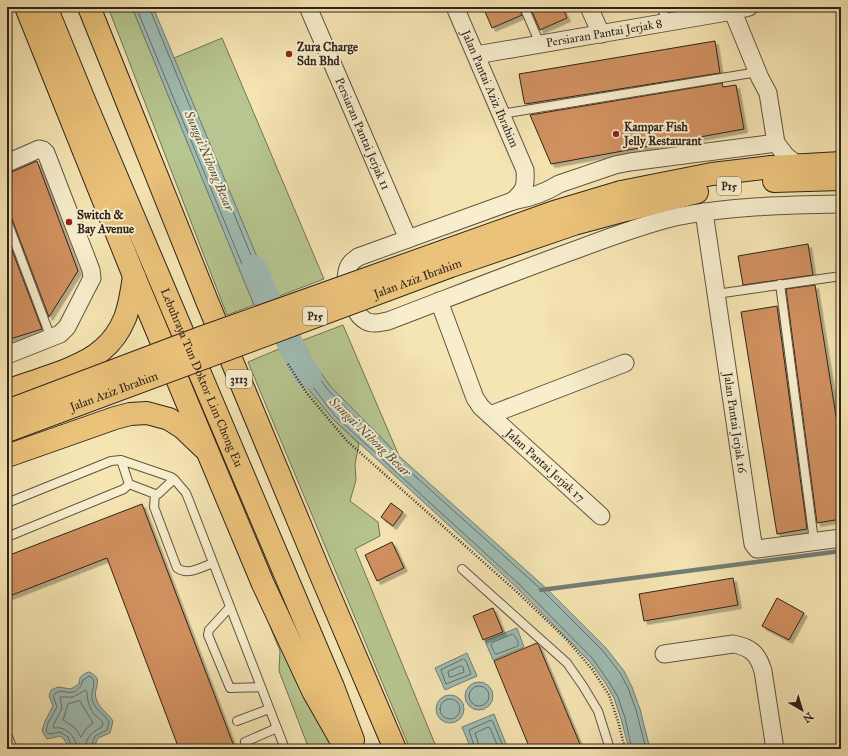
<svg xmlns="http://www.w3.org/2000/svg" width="848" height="756" font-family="'IM FELL Great Primer',serif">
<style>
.green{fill:#b7c690;stroke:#727456}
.water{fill:#9fbdb5;stroke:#727f77}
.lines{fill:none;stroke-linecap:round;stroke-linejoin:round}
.shore{stroke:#667068;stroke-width:1}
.stream{stroke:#727f77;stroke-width:4.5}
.river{stroke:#9fbdb5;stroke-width:26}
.building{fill:#d19060;stroke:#2e231b;filter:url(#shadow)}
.service-casing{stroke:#605441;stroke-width:10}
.minor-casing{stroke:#605441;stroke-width:19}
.primary-casing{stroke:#2e231b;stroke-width:24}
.trunk-casing{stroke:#2e231b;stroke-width:24}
.path{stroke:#2e231b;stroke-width:2.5;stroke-dasharray:1 2;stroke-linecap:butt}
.service{stroke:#f8eece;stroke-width:8}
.minor{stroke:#f8eece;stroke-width:17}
.primary{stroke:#eac27a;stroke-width:22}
.trunk{stroke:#eac27a;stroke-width:22}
.primary-bridge-casing{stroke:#2e231b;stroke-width:24;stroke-linecap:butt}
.primary-bridge{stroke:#eac27a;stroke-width:22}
.poi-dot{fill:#8f2418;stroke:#f8eece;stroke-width:1.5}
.labels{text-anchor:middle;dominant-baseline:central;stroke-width:4;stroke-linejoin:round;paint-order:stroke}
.shield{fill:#f8eece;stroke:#6b6051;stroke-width:1}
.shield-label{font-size:11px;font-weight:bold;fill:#2e231b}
.street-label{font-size:12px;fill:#2e231b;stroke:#f8eece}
.poi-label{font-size:12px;font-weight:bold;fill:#2e231b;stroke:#f8eece;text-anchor:start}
.water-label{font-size:13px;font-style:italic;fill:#505149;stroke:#f8eece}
</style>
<defs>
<filter id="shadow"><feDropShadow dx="3.5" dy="3.5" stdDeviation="0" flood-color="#0004"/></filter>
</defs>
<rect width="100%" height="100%" fill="#f5e5b3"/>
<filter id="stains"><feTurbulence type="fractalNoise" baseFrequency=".005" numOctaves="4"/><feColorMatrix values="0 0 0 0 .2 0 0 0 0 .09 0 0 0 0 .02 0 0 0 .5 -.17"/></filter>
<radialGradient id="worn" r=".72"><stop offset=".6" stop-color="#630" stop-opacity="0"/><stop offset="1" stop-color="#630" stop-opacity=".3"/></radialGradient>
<!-- green -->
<path class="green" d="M108,7H132L254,305L227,315Z
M222,38L324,279L274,298L174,58Z
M343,325L399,456L331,387L298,342Z
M279,349L297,375L333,419L359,444L355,464L356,480L350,501L378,522L380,536L355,549L437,749H410L248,362Z
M250,577L333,749H309L279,671L280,651Z"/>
<!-- water -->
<path class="water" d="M132,7H153L274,298L254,305Z
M298,342L331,387L399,456L547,589L606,648L624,671L632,687L640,709L650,749H629L621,719L614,698L606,684L590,662L516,587L333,419L297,375L279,349Z
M517,628L524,647L493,660L485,641Z
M467,653L477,676L445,690L435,668Z
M89,672C105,679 93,687 96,698C99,709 108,713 113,721L110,733L98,738L93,749H69L64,739L60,736L47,739L42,731L45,721L53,706L49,696L51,690L58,687L71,689L79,684C79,677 82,674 89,672Z
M465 696a14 14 0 1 1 28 0a14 14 0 1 1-28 0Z
M436 709a14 14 0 1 1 28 0a14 14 0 1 1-28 0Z
M494,714L508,749H471L462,727Z"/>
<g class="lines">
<!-- shore -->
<path class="shore" d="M136,7L256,298L258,300L266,296L267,294L149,7
M513,634C516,636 519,643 518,646L497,654H495L491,645L492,643Z
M464,659L466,661L471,674L446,684L441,670Z
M461,666L463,667L464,672L451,677H449L448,672Z
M469 696a10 10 0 1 1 20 0a10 10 0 1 1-20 0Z
M440 709a10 10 0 1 1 20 0a10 10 0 1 1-20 0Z
M80,701L93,723L86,729L81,737L75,728L63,720L68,704Z
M72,749L68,737L60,732L49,734L46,731L48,723L57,707L53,696C59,687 65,694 73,692C76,692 79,688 81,686L83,680L89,676C99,680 90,691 92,699C95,711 104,713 109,722L107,730L95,736L90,749
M77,749C76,737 67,726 54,728L53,726L62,708L60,697H73L86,690L87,692C87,700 90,711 96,716C99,719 101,719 103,723L102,727C92,732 86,737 85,749
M475,749L469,730L491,720L493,722L504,749
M480,749L475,733L488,727L490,728L499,749
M632,749L625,718L618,697L609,682L593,659L519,584L335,416L287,353V351L297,348L328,390L396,459L544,592L603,651L620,673L628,688L636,710L646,749"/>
<!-- stream -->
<path class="stream" d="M541,590L841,551"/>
<!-- river -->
<path class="river" d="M254,268L268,301L304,370L309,376"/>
</g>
<!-- building -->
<path class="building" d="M483,7H519L522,15L492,28Z
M530,7H562L567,18L540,30Z
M715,41L720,73L525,104L524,101L519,74Z
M722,83L723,87L736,85L744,129L551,164L530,115Z
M37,161L78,271L49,317L12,219L7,216V174Z
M7,237L42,329L7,340Z
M808,244L813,275L743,285L738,256Z
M815,285L841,447V519L817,523L786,289Z
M777,306L807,529L777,534L741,312Z
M391,503L403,512L393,526L381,517Z
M142,504L235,749H179L107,558L7,597V556Z
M392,542L404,568L377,581L365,555Z
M733,578L738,605L644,621L639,594Z
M777,598L804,613L789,640L762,626Z
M493,608L503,632L483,640L473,616Z
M537,643L539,646L582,749H530L494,661Z"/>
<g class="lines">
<defs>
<path id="service" d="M524,7L540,44
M661,7L668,23
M501,114L758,72
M7,221L51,338
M780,284L814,541
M716,294L841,276
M121,460L129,484L155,494H158L174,479
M155,494L154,507L177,568C188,576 202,567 213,563
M7,503L111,461L121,460L171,477L174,479L186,493L190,503L285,749
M7,537L124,489L129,484
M462,569L567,663L583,686L598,711L610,749
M230,607L209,630L208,635L230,688L261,687
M237,721L269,709
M7,734L13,749
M247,749L245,742L277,728"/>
<g id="minor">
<path id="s1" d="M308,7L408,239"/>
<path id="s2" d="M455,7L525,170C526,186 525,190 513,201"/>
<path d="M589,7L601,34"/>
<path d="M731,7L760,78L768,93L776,143L786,156L798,165"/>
<path id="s3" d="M476,55L733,11L749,7"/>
<path d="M776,143L630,162L615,165L559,184C545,193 529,198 513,201L358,257C356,259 352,261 351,263C339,276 352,314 366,321C373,325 381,322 388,321C451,297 514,272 578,249C610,237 642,225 675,217C730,206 786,205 841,204"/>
<path d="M7,163L39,149L43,150L46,153L91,270L92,278L67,327L60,334L7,355"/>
<path id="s4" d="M704,212L753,544L757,549L841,538"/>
<path id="s5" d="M439,301L475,398L481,407L601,516"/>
<path d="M490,415L625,363"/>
<path d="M664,654L733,644C751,647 758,654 763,671L775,749"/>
</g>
<path id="primary" d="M774,181L841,179
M621,192L712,174L771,167L841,163
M626,210L697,192"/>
<g id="trunk">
<path d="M26,7L134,276L263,584L313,691L346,749"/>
<path id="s6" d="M46,7L84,100L333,687L353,740"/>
<path d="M89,7L207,301L320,573L395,749"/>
<path d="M7,391C33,381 83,368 102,350C112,342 120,330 125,318C130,305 132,290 134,276"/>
<path d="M7,456L115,418L130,414L147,413L169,419L183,428L204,448"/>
</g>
</defs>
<!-- service casing -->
<use href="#service" class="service-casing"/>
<!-- minor casing -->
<use href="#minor" class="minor-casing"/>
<!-- primary casing -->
<use href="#primary" class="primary-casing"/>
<!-- trunk casing -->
<use href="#trunk" class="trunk-casing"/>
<!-- path -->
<path class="path" d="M288,364L306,392L346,440L517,592L567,640L592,669L609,695L618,721L625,749"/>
<!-- service -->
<use href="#service" class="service"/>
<!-- minor -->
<use href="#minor" class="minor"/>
<!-- primary -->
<use href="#primary" class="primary"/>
<!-- trunk -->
<use href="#trunk" class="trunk"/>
<defs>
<g id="primary-bridge">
<path d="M7,411L203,337L554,212L621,192"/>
<path id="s7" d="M7,431L451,266L574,224L626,210"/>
</g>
</defs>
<!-- primary-bridge casing -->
<use href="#primary-bridge" class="primary-bridge-casing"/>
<!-- primary-bridge -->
<use href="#primary-bridge" class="primary-bridge"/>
</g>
<!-- markers -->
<g class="poi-dot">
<circle cx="289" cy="54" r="4"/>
<circle cx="616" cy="134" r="4"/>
<circle cx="69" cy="222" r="4"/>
</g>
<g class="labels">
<!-- shield labels -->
<g class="shield">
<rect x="717" y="177" width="24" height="18" rx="3"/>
<rect x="303" y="307" width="24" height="18" rx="3"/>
<rect x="226" y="370" width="26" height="18" rx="3"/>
</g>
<g class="shield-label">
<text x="729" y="186">P15</text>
<text x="315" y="316">P15</text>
<text x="239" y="379">3113</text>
</g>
<!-- street labels -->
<g class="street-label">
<text stroke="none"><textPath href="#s3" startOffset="130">Persiaran Pantai Jerjak 8</textPath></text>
<text stroke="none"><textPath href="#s2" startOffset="89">Jalan Pantai Aziz Ibrahim</textPath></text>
<text stroke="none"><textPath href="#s1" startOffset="138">Persiaran Pantai Jerjak 11</textPath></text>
<text stroke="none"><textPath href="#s7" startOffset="438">Jalan Aziz Ibrahim</textPath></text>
<text stroke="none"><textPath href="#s6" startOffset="402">Lebuhraya Tun Doktor Lim Chong Eu</textPath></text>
<text stroke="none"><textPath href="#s7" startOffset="114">Jalan Aziz Ibrahim</textPath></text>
<text stroke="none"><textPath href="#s4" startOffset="213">Jalan Pantai Jerjak 16</textPath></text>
<text stroke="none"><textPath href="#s5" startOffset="201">Jalan Pantai Jerjak 17</textPath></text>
</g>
<!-- poi labels -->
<g class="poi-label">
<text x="297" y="47">Zura Charge<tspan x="297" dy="14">Sdn Bhd</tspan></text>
<text x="624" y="127">Kampar Fish<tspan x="624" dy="14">Jelly Restaurant</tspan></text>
<text x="77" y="215">Switch &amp;<tspan x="77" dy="14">Bay Avenue</tspan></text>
</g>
<!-- water labels -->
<g class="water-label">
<text transform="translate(209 161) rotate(67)">Sungai Nibong Besar</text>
<text transform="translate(370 437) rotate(44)">Sungai Nibong Besar</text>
</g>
</g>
<!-- margin -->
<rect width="848" height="756" fill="none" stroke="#f5e5b3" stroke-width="24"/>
<rect x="8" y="8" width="832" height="740" fill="none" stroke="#2e231b" stroke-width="2"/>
<rect x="12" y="12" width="824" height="732" fill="none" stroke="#2e231b"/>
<!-- north arrow -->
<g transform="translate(802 710) rotate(142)" stroke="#f8eece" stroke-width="3" paint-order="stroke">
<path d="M0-3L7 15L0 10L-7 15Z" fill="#2e231b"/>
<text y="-6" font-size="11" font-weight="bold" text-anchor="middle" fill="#2e231b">N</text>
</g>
<rect width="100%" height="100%" filter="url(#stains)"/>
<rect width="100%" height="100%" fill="url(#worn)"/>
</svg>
